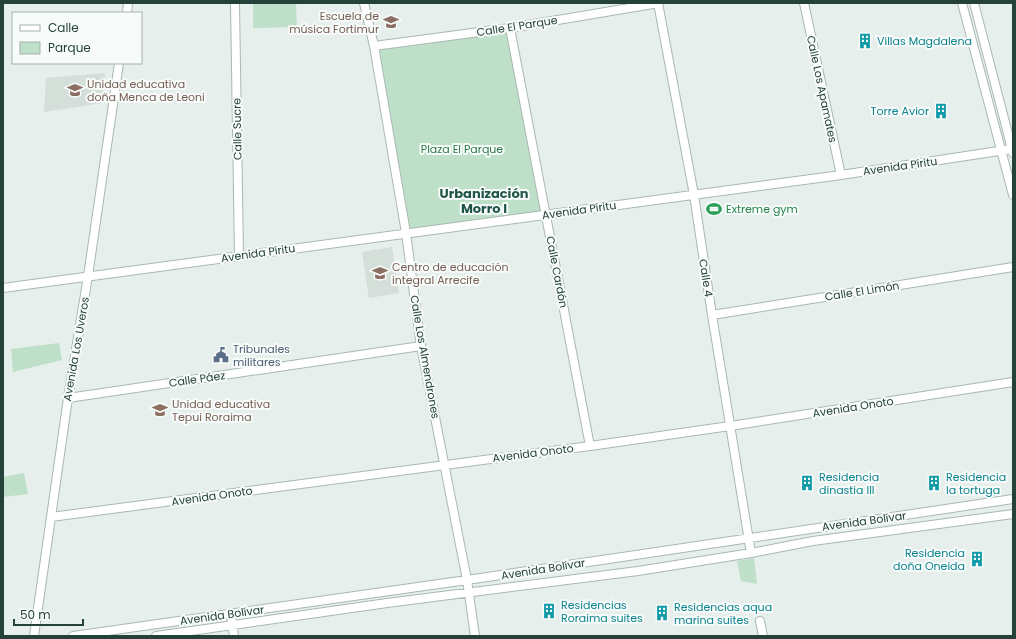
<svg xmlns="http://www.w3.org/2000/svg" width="1016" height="639" font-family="Poppins,sans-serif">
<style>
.built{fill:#d4dfda}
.green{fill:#bfe0c8}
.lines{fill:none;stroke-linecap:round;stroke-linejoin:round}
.street-casing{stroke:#a8b8b2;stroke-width:10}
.street{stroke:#fff;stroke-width:8}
.labels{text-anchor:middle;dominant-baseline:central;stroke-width:4;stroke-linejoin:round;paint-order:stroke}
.education-label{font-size:11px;fill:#785e54;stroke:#f7fbf9;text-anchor:start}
.street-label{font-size:11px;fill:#24423a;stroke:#f7fbf9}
.culture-label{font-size:11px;fill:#0d838f;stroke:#f7fbf9;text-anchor:start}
.park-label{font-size:11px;fill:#2d7a4b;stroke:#f7fbf9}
.leisure-label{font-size:11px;fill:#27864d;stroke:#f7fbf9;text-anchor:start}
.service-label{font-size:11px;fill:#4e5e75;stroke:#f7fbf9;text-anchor:start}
.quarter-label{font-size:13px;font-weight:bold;fill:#1f5548;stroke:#f7fbf9}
</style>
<rect width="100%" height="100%" fill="#e6efeb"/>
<!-- built -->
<path class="built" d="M105,73L103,103L44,112L46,78Z
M392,247L399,293L369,298L362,252Z"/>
<!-- green -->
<path class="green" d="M253,3H296L297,27L253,28Z
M510,28L546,215L406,233L374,46Z
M59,343L62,360L13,372L11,349Z
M24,473L28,494L3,497V477Z
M754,558L757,584L741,581L737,561Z"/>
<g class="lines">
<defs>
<path id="street" d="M235,3L239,256
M364,3L374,46L406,233L421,346L467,580L475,636
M658,3L694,195L712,315L751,553
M804,3L841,175
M962,3L1013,195
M974,3L1013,153
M127,13L128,3
M510,28L590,446
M374,46L510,28L659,3
M3,288L841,175L1012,149
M712,315L1013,267
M68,398L421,346
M51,517L590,446L730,426L1013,382
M232,621L234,636
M760,621L763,636
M34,636L68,398L88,276L119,63
M73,636L467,580L1013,499
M156,636L387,603L638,571L751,553L813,541L1013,514"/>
</defs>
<!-- street casing -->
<use href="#street" class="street-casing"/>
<!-- street -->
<use href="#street" class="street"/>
</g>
<!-- icons -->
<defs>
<symbol id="school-bare" viewBox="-9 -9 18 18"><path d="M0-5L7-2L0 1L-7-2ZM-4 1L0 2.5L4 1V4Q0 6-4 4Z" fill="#8d6e63" stroke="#f7fbf9" stroke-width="2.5" paint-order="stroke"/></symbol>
<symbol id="building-bare" viewBox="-9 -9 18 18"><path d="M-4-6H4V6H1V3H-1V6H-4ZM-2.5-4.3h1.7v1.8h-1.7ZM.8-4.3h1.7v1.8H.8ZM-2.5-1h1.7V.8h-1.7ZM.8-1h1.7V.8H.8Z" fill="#0f9aa8" stroke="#f7fbf9" stroke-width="2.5" paint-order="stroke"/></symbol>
<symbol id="stadium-bare" viewBox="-9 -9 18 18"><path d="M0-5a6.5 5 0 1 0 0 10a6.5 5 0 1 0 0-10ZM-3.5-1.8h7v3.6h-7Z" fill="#2e9e5b" stroke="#f7fbf9" stroke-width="2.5" paint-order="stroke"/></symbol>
<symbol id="civic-bare" viewBox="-9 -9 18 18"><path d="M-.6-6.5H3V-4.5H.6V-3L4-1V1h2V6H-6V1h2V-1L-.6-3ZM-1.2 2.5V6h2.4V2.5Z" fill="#5c6f8a" stroke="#f7fbf9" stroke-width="2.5" paint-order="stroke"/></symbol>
</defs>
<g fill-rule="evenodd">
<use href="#school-bare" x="380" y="11" width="22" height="22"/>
<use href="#building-bare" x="854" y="30" width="22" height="22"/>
<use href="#school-bare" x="64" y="79" width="22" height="22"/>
<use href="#building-bare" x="930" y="100" width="22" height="22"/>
<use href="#stadium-bare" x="703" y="198" width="22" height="22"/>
<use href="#school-bare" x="369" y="262" width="22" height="22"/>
<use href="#civic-bare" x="210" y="344" width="22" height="22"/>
<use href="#school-bare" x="149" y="399" width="22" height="22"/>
<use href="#building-bare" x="796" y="472" width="22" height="22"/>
<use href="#building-bare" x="923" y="472" width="22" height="22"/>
<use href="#building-bare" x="966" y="548" width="22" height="22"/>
<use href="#building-bare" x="538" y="600" width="22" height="22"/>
<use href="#building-bare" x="651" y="602" width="22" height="22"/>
</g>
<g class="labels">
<!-- education labels -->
<g class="education-label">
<text x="379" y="16" text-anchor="end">Escuela de<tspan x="379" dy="13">música Fortimur</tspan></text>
<text x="87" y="84">Unidad educativa<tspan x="87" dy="13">doña Menca de Leoni</tspan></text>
<text x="392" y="267">Centro de educación<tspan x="392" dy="13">integral Arrecife</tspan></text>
<text x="172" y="404">Unidad educativa<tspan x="172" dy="13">Tepui Roraima</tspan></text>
</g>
<!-- street labels -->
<g class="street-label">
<text transform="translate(517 26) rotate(-9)">Calle El Parque</text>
<text transform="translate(822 89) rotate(78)">Calle Los Apamates</text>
<text transform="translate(237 129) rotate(-91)">Calle Sucre</text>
<text transform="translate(900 166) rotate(-8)">Avenida Píritu</text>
<text transform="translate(579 210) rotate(-8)">Avenida Píritu</text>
<text transform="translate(258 253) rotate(-8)">Avenida Píritu</text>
<text transform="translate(557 272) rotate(79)">Calle Cardón</text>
<text transform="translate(706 278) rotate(81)">Calle 4</text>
<text transform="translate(862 291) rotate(-9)">Calle El Limón</text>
<text transform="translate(76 349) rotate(-80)">Avenida Los Uveros</text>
<text transform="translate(425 357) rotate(80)">Calle Los Almendrones</text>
<text transform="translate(197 379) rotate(-8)">Calle Páez</text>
<text transform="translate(853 407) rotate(-9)">Avenida Onoto</text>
<text transform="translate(533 453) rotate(-7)">Avenida Onoto</text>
<text transform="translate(212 496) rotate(-8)">Avenida Onoto</text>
<text transform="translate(864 521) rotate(-8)">Avenida Bolívar</text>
<text transform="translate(543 569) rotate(-9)">Avenida Bolívar</text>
<text transform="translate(222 615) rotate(-8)">Avenida Bolívar</text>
</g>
<!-- culture labels -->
<g class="culture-label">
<text x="877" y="41">Villas Magdalena</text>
<text x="929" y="111" text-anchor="end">Torre Avior</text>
<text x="819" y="477">Residencia<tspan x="819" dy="13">dinastia III</tspan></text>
<text x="946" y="477">Residencia<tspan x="946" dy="13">la tortuga</tspan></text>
<text x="965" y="553" text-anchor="end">Residencia<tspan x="965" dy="13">doña Oneida</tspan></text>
<text x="561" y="605">Residencias<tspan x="561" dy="13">Roraima suites</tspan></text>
<text x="674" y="607">Residencias aqua<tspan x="674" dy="13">marina suites</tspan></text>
</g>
<!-- park labels -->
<g class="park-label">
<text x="462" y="149">Plaza El Parque</text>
</g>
<!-- leisure labels -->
<g class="leisure-label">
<text x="726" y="209">Extreme gym</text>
</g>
<!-- service labels -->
<g class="service-label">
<text x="233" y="349">Tribunales<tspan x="233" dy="13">militares</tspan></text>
</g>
<!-- quarter labels -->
<g class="quarter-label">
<text x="484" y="193">Urbanización<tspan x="484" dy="15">Morro I</tspan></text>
</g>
</g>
<!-- border -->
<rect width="1016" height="639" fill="none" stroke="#24423a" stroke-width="8"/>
<!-- legend -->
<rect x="12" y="12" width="130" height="52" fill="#f7fbf9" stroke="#a3b1ad"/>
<rect x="20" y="25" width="20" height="6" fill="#ffffff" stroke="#a3b1ad"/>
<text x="48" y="32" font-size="12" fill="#24423a">Calle</text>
<rect x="20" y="42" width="20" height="12" fill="#bfe0c8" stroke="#a3b1ad"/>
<text x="48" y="52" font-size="12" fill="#24423a">Parque</text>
<!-- scale -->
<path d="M14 619v6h69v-6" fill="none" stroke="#24423a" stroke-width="2"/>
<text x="20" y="619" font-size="12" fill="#24423a" stroke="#f7fbf9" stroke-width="3" paint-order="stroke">50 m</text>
</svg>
